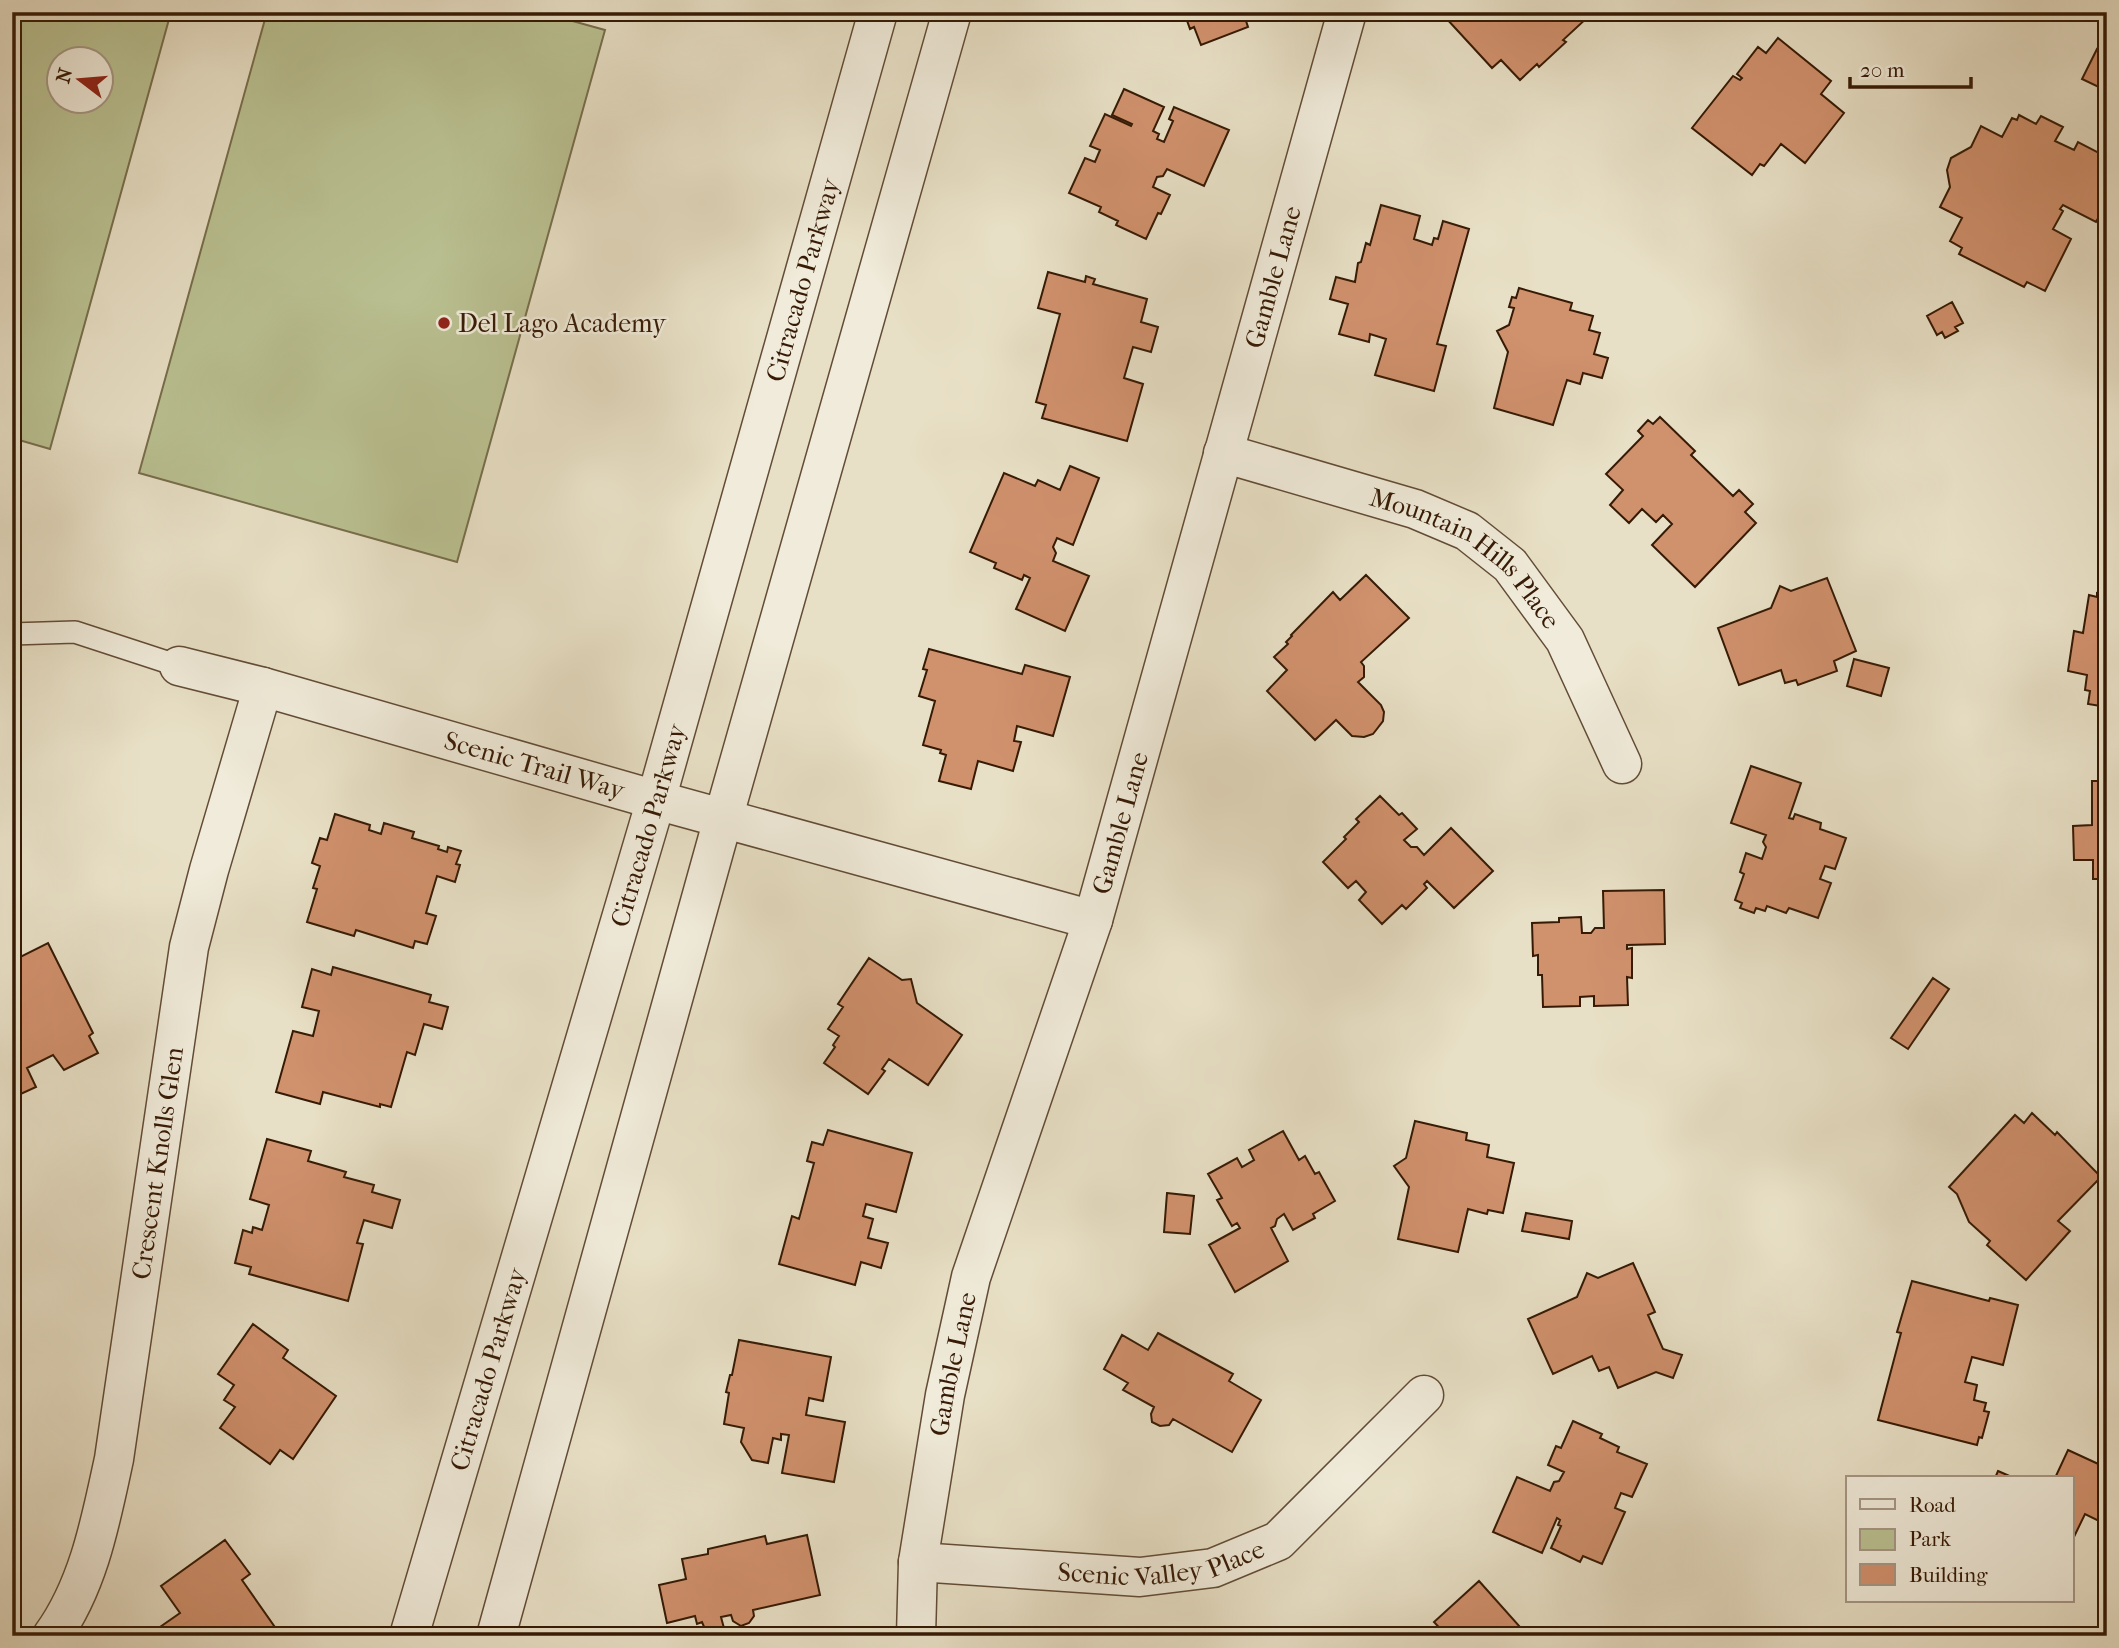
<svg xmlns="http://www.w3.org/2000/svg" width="2119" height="1648" font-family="'IM FELL French Canon',serif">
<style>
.green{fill:#bac192;stroke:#786e4c;stroke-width:2;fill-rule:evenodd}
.building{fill:#d0916d;stroke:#361a05;stroke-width:2}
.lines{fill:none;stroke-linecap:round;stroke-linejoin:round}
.service-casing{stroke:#624c35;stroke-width:24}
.minor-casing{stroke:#624c35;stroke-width:41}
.tertiary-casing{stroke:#624c35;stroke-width:41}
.service{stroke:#f0ebda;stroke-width:21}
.minor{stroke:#f0ebda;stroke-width:38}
.tertiary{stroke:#f0ebda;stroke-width:38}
.poi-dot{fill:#8f2418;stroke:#f0ebda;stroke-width:2.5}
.labels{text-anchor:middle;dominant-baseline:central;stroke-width:5;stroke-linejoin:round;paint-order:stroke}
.street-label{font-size:26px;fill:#361a05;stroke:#f0ebda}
.poi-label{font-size:26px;fill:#361a05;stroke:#f0ebda;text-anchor:start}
</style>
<rect width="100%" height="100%" fill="#e8e0c6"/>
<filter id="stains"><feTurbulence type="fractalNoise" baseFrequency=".00286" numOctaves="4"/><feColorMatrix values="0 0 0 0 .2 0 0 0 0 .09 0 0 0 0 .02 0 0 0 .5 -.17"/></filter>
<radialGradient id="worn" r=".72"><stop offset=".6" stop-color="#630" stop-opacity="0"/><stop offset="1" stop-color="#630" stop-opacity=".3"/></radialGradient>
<!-- green -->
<path class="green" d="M12,12H171L50,449L12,438ZM60,60H102V102H60Z
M267,12H540L605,30L457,562L139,473Z"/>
<!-- building -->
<path class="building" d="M1184,12H1243L1248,27L1201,45L1194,27L1190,29Z
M1450,12H1584L1588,17L1563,40L1566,42L1539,67L1537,64L1520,80L1501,60L1492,68L1445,17Z
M1778,38L1831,81L1821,94L1844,113L1805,163L1781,144L1764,166L1760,164L1752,175L1692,128L1733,76L1740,80L1742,78L1737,74L1758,47L1766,53Z
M2107,41V91L2082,79L2097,49L2102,52Z
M1124,89L1164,107L1153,131L1159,134L1157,139L1164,142L1173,121L1169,119L1174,107L1229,130L1204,186L1167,169L1163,176L1157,177L1153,187L1170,195L1161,214L1158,213L1146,239L1116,225L1118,221L1099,212L1101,207L1069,193L1085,158L1095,162L1100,150L1090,146L1105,114L1131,126L1132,124L1112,115Z
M2019,115L2036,124L2041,116L2063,127L2055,141L2074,150L2078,142L2107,157V202L2096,222L2063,205L2060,209L2063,211L2053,229L2071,239L2045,291L2027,282L2024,287L1959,254L1962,248L1950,241L1962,218L1940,207L1950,187L1947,170L1951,158L1971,147L1981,126L2002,137L2012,118L2017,120Z
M1381,205L1420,216L1414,239L1432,245L1434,238L1438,239L1443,221L1469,229L1437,344L1446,346L1434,391L1375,375L1386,339L1370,334L1369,342L1339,334L1348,304L1330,299L1336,277L1355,282L1358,263L1361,262L1366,243L1370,245Z
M1048,272L1085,282L1086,276L1095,279L1093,284L1147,299L1141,322L1158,327L1151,352L1133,347L1124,378L1143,384L1127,441L1042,418L1046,405L1036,402L1060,314L1038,308Z
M1519,288L1572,303L1570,310L1593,316L1589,330L1600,333L1594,354L1608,358L1602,378L1583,373L1580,384L1567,380L1553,425L1494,408L1508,352L1497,331L1509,325L1514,308L1509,307L1512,297L1516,298Z
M1952,302L1963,323L1955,327L1958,331L1945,338L1942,332L1937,335L1927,316Z
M1660,417L1695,451L1691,455L1733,496L1739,490L1753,504L1745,512L1756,523L1695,587L1652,545L1672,524L1663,515L1656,522L1642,509L1629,523L1610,505L1623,490L1606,474L1643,436L1638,431L1648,420L1653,424Z
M1070,466L1099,478L1073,545L1057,538L1053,547L1056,553L1053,561L1089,576L1065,631L1016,609L1030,578L1024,575L1022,580L994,568L996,563L970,552L1004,473L1035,486L1038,480L1060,490Z
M1366,575L1409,618L1361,662L1364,666V677L1358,682L1381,705L1384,712L1383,721L1373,734L1364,737L1352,736L1336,720L1315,740L1267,691L1287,670L1274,657L1288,644L1286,642L1292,636L1291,635L1333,592L1340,600Z
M1827,578L1856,651L1834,661L1837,671L1798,685L1796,680L1785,683L1781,670L1739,685L1718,628L1771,608L1780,586L1791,591Z
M2097,593L2107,595V707L2088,704L2090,691L2085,690L2087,675L2068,671L2074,631L2083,633L2089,595L2097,597Z
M929,649L1022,674L1025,665L1070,677L1053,736L1017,726L1014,741L1021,742L1013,771L978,761L971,789L939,781L946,755L940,753L941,750L923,745L935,701L919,696L927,670L923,669Z
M1854,659L1889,668L1881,696L1847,686Z
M1751,766L1801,783L1789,818L1793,819L1795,814L1821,823L1820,829L1846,838L1835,869L1825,866L1820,879L1831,883L1818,918L1789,908L1786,913L1767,906L1765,911L1756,908L1754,913L1740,908L1742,903L1735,900L1744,874L1740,872L1746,853L1762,859L1766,847L1763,842L1766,835L1731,823Z
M2092,781H2107V892H2104L2105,879H2093V860H2074L2073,826L2092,825Z
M1380,796L1399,815L1402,813L1417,829L1404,840L1411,847H1417L1424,855L1451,828L1493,871L1454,908L1427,881L1424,884L1427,888L1406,909L1402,905L1382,924L1359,900L1366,892L1356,881L1348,888L1323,862L1346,839L1344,837L1359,822L1356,819Z
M335,814L370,825L369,830L381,834L384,823L414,832L412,838L439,846L438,849L447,852L448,847L461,851L456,864L460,865L455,882L437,876L426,913L436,916L427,944L415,941L413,948L356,930L354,936L307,922L317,889L313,888L320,866L312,863L320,838L327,840Z
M1664,890L1665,944L1627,945V949L1632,948V978L1627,977L1628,1005L1594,1006V996L1580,997V1006L1543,1007L1542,975H1538V955L1533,956L1532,923L1559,922V918L1581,917L1582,933H1591L1595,928H1604L1603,891Z
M48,943L93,1033L89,1036L98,1053L64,1070L53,1055L27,1068L36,1087L12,1098V961Z
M869,958L902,980L911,979L917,1003L962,1035L928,1085L889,1059L882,1069L885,1071L868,1094L824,1063L835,1047L833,1045L839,1036L828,1029L843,1007L838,1004Z
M333,967L431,995L429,1002L448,1007L442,1029L424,1024L415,1055L407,1052L391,1107L380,1104V1107L323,1092L320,1104L276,1092L293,1031L313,1036L319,1011L302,1007L312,969L331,975Z
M1933,978L1949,989L1908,1049L1891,1038Z
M2032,1113L2055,1135L2057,1132L2101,1177L2058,1221L2070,1231L2026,1280L1987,1245L1990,1241L1969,1222L1957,1194L1949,1187L2015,1115L2024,1123Z
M1415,1121L1467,1133L1466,1140L1489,1145L1487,1157L1514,1163L1503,1213L1488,1210L1487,1214L1468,1209L1458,1252L1398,1239L1409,1187L1394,1166L1406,1158Z
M828,1130L912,1153L896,1212L866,1204L863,1216L873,1219L868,1238L888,1243L881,1268L861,1262L855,1285L779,1264L792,1216L799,1219L814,1163L807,1161L812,1142L823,1145Z
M1283,1131L1299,1160L1305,1156L1315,1174L1319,1172L1335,1201L1313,1214L1315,1218L1293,1230L1284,1214L1277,1219L1275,1226L1271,1228L1288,1261L1235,1292L1209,1245L1240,1228L1237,1223L1232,1226L1217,1200L1222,1198L1208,1174L1237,1158L1242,1167L1254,1160L1249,1150Z
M267,1139L311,1151L308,1161L346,1172L344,1177L374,1185L372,1192L400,1200L392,1228L364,1220L357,1243L363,1244L348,1301L249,1274L251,1267L235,1263L243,1230L252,1233L253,1227L262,1230L269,1205L250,1199Z
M1167,1193L1194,1196L1190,1234L1164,1232Z
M1526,1213L1572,1221L1569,1239L1522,1231Z
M1633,1263L1655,1312L1648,1315L1663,1349L1682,1355L1673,1378L1656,1372L1618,1388L1609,1367L1599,1371L1592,1356L1553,1374L1528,1319L1577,1297L1587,1273L1598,1278Z
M1912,1281L1989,1301L1990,1298L2018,1305L2003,1365L1972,1357L1965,1382L1977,1385L1974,1400L1986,1403L1984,1411L1989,1412L1982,1438L1979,1437L1977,1445L1878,1420L1901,1333L1897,1332Z
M253,1324L288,1350L283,1358L336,1396L293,1459L280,1450L270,1464L220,1428L235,1407L224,1400L234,1385L218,1374Z
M1158,1333L1233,1374L1229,1381L1261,1400L1232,1452L1173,1419L1169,1425L1160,1426L1152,1422L1151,1414L1154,1407L1123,1390L1128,1383L1104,1369L1122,1335L1148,1350Z
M739,1340L831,1357L823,1401L809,1398L806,1415L845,1422L834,1482L782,1473L789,1435L781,1434V1440L773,1438L768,1463L752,1460L741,1442L744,1428L724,1424L729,1393L726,1392L730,1375H732Z
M1573,1421L1602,1434L1600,1438L1619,1447L1617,1452L1647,1464L1632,1497L1621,1493L1615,1508L1625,1512L1602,1564L1583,1556L1580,1562L1551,1548L1561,1526L1558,1525L1560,1520L1557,1518L1542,1553L1493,1532L1517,1477L1550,1491L1554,1482L1559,1481L1564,1472L1548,1465L1556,1446L1561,1448Z
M2068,1450L2107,1468V1515L2103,1523L2085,1514L2072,1541V1478H2055Z
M1998,1471L2014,1478H1995Z
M807,1535L820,1595L753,1610L754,1616L749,1623L741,1626L733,1621L731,1615L721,1617L725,1632L708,1636L702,1622L697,1624L695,1616L667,1623L659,1585L686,1579L682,1559L708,1554V1549L765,1536L767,1544Z
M225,1540L250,1574L242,1580L279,1633L276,1636H166L160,1627L180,1613L161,1586Z
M1479,1581L1528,1636H1447L1434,1622Z"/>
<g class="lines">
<defs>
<path id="service" d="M12,634L75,632L179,666"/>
<g id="minor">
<path id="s1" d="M1223,453L1415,509L1467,531L1510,565L1565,640L1622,764"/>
<path id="s2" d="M179,666L263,687L656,800L1093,920"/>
<path id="s3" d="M918,1562L1140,1577L1213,1568L1278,1541L1424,1395"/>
<path id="s4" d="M52,1636C89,1585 101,1519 114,1459L189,947L209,870L263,687"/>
<path id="s5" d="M916,1636L918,1562L945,1395L971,1277L1093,920L1347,12"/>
</g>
<g id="tertiary">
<path id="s6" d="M409,1636L656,800L878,12"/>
<path d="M496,1636L723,819L952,12"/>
</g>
</defs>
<!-- service casing -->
<use href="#service" class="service-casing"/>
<!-- minor casing -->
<use href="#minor" class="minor-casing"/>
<!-- tertiary casing -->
<use href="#tertiary" class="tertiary-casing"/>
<!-- service -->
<use href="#service" class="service"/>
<!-- minor -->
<use href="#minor" class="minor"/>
<!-- tertiary -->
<use href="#tertiary" class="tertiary"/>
</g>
<!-- markers -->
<circle class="poi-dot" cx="444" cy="323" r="7"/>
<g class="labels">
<!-- street labels -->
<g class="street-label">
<text stroke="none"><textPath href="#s5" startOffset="1409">Gamble Lane</textPath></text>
<text stroke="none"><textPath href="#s6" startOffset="1412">Citracado Parkway</textPath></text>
<text stroke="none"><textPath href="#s1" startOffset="270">Mountain Hills Place</textPath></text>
<text stroke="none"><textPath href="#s2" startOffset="369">Scenic Trail Way</textPath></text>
<text stroke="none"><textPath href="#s5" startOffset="842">Gamble Lane</textPath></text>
<text stroke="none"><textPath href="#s6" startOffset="845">Citracado Parkway</textPath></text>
<text stroke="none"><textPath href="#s4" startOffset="488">Crescent Knolls Glen</textPath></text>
<text stroke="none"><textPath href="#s5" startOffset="275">Gamble Lane</textPath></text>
<text stroke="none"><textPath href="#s6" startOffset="278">Citracado Parkway</textPath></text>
<text stroke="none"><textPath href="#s3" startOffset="245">Scenic Valley Place</textPath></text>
</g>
<!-- poi labels -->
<g class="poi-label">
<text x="458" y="323">Del Lago Academy</text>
</g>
</g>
<!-- margin -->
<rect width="2119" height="1648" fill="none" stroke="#e8e0c6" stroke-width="42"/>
<rect x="14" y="14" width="2091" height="1620" fill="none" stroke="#361a05" stroke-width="3.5"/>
<rect x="21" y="21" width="2077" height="1606" fill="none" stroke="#361a05" stroke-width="2"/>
<!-- legend -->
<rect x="1846" y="1476" width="228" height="126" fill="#f0ebda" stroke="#a69785" stroke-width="2"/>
<rect x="1860" y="1499" width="35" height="10" fill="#f0ebda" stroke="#a69785" stroke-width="2"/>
<text x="1909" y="1512" font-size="21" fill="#361a05">Road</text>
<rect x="1860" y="1529" width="35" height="21" fill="#bac192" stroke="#a69785" stroke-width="2"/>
<text x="1909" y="1546" font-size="21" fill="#361a05">Park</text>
<rect x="1860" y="1564" width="35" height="21" fill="#d0916d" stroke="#a69785" stroke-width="2"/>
<text x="1909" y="1582" font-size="21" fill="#361a05">Building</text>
<!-- north arrow -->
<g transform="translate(80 80) rotate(286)"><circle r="33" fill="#f0ebda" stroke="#a69785" stroke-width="2"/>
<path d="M0-5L12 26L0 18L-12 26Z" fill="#8f2418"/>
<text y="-10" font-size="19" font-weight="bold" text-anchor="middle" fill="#361a05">N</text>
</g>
<!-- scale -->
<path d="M1850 77v10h121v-10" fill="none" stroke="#361a05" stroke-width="3.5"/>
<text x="1860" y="77" font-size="21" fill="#361a05" stroke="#f0ebda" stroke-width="5" paint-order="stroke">20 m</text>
<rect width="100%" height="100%" filter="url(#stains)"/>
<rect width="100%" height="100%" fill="url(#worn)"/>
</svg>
